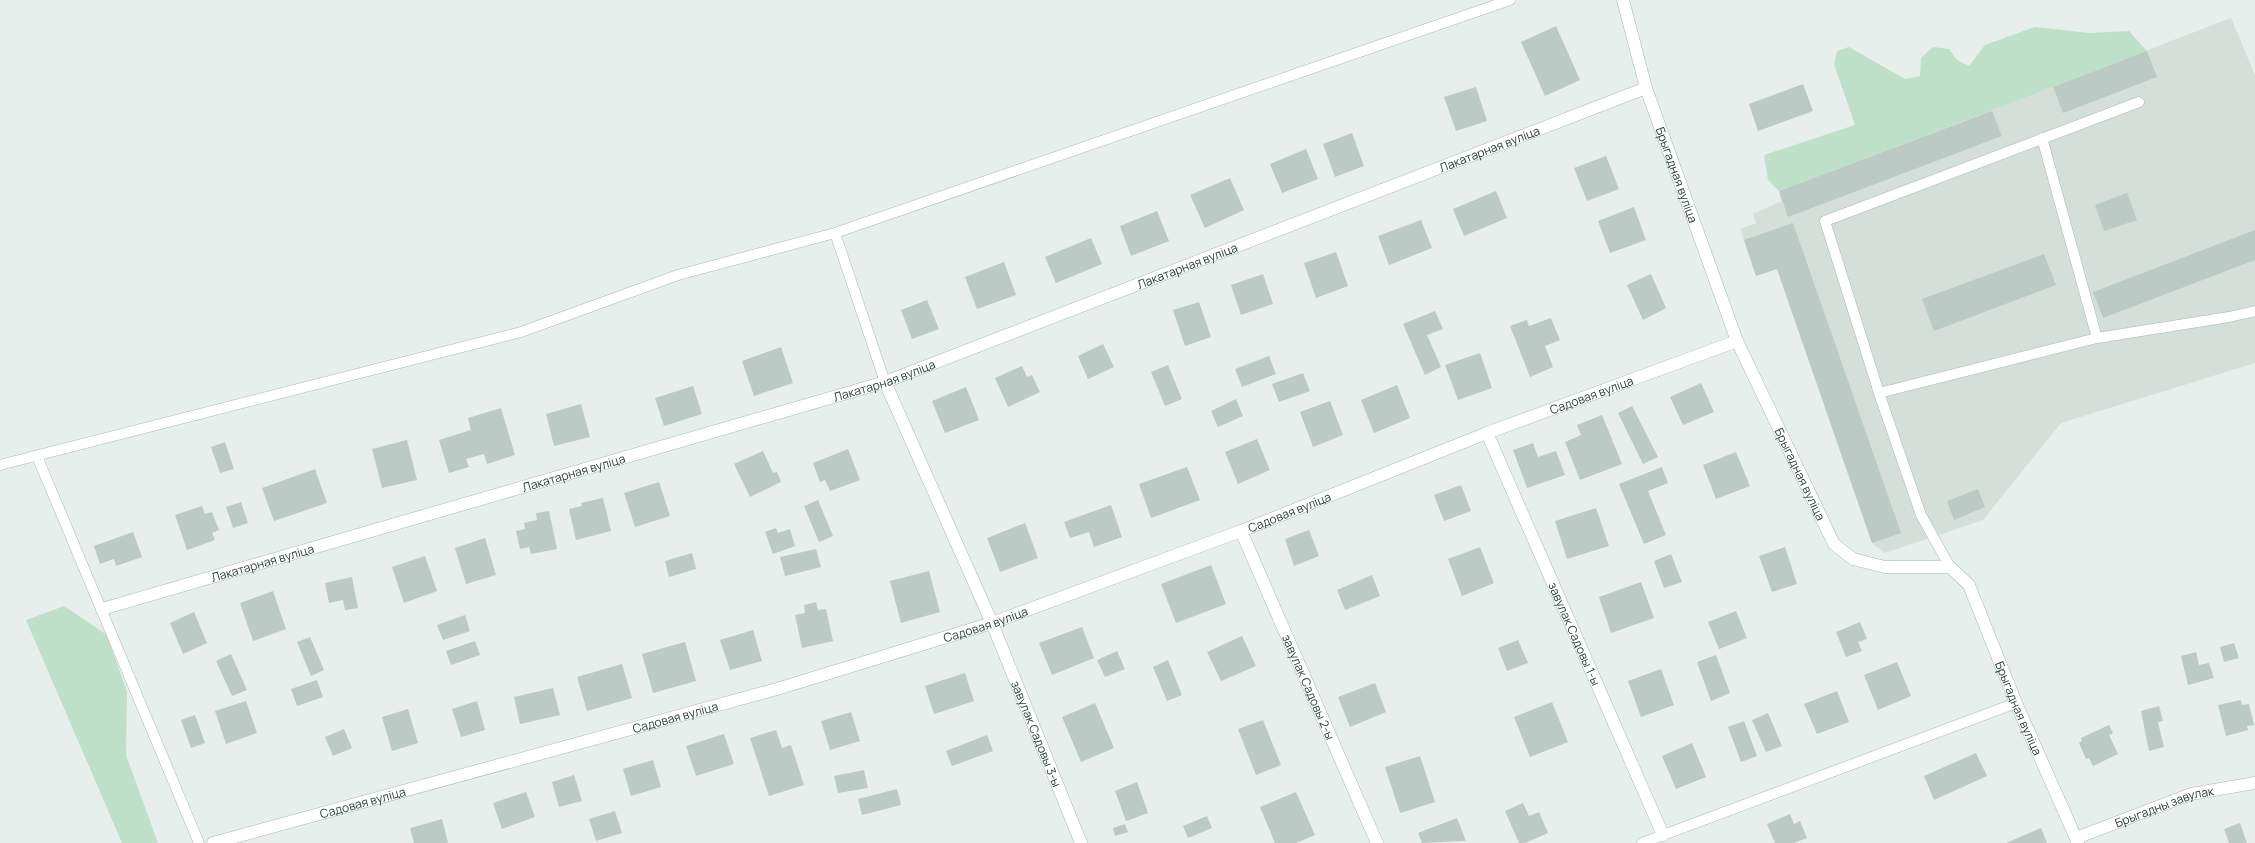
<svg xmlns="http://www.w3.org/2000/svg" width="2255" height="843" font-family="Manrope,sans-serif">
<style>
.built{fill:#d4dfda}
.green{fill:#bfe0c8}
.building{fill:#bbcac4}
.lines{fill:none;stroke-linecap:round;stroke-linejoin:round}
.lane-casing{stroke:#a8b8b2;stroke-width:11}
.street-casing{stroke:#a8b8b2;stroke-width:13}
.lane{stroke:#fff;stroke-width:10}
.street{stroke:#fff;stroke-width:12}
.labels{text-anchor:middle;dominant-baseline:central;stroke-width:3;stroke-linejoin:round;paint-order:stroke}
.street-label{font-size:12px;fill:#24423a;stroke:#f7fbf9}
</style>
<rect width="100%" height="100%" fill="#e6efeb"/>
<!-- built -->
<path class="built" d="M2231,18L2255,75V363L2061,423L1983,520L1885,553L1872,543L1777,269L1756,276L1740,229L1756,223L1753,214L1781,201L1779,191Z"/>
<!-- green -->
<path class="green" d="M2035,27L2089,33L2129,31L2147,51L1779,191L1768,180L1764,155L1855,125L1834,64L1837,51L1849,47L1905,79L1920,76L1921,58L1933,47L1949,49L1957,60L1969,66L1985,45Z
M64,606L107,635L127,692L126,755L158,843H122L26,620Z"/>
<!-- building -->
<path class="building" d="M1556,26L1580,80L1545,96L1521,42Z
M2147,51L2157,77L2063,113L2053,87Z
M1803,84L1813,111L1758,131L1749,104Z
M1476,87L1487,121L1456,131L1444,97Z
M1992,111L2002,136L1788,217L1779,191Z
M1352,133L1364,166L1335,177L1323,144Z
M1306,149L1318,179L1282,193L1270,164Z
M1606,156L1619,189L1587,201L1574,168Z
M1230,178L1244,210L1205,228L1190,195Z
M1496,191L1507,218L1464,236L1453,209Z
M2127,193L2137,220L2104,231L2095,205Z
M1634,207L1646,240L1610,253L1598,221Z
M1157,211L1169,241L1131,256L1120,226Z
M1421,220L1432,248L1389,265L1378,236Z
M1793,223L1901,533L1872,543L1777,269L1756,276L1744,240Z
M2255,230V260L2103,318L2093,292Z
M1091,238L1102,264L1056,283L1045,257Z
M1336,252L1348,286L1316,298L1304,263Z
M2044,254L2056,285L1934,331L1922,299Z
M1004,262L1016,295L977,309L965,277Z
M1263,274L1273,304L1241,315L1231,285Z
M1651,274L1666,308L1643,320L1627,285Z
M927,300L939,329L912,339L901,310Z
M1199,302L1211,337L1185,346L1173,310Z
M1435,311L1443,329L1427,335L1441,367L1425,375L1403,324Z
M1551,318L1560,340L1545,346L1553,367L1530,377L1510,326L1527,320L1529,326Z
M1103,344L1114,367L1088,379L1078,356Z
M781,347L793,383L754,396L742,361Z
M1480,353L1492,388L1458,400L1445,365Z
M1269,356L1276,374L1242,387L1235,369Z
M1168,365L1182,399L1165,406L1151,372Z
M1022,366L1027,377L1032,375L1040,392L1008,407L995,378Z
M1303,373L1310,391L1279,402L1272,384Z
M1701,383L1714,412L1683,425L1670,397Z
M1397,385L1410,418L1374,433L1361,400Z
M693,386L702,414L664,426L655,398Z
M966,387L979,420L945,433L932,401Z
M1236,399L1243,416L1218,427L1211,411Z
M1330,401L1343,435L1313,447L1300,412Z
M581,404L590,437L554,446L546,414Z
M1632,406L1658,457L1643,464L1618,413Z
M501,408L515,455L487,464L484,454L466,459L469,467L449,473L439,440L471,430L468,418Z
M1602,415L1622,464L1580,480L1565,442L1581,435L1577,425Z
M1257,439L1270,470L1238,484L1225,452Z
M407,440L417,480L382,488L372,449Z
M225,442L234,469L220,473L211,447Z
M1533,443L1538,457L1556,451L1565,475L1527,488L1513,450Z
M848,449L860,480L830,491L825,480L820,482L813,463Z
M763,451L773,473L777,472L781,482L750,497L734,464Z
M1736,452L1750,486L1716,499L1703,465Z
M1187,467L1200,500L1151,518L1139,484Z
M1662,467L1668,483L1648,491L1666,535L1644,544L1619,484Z
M315,469L327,503L274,521L262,488Z
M659,482L670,516L635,527L624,493Z
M1461,485L1471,511L1444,521L1434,495Z
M1978,489L1985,507L1954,520L1947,501Z
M603,498L611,531L576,540L569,509L582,506L581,503Z
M818,500L833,536L819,542L804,506Z
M241,502L248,523L233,528L226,507Z
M1111,505L1122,537L1094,547L1089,532L1070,538L1064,522Z
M202,506L205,514L212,512L219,530L212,533L215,540L187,550L175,515Z
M1596,508L1609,546L1567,559L1555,521Z
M549,511L557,549L531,554L529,547L520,549L516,531L525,529L524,523L537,520L536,513Z
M1025,523L1038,558L1000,572L987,538Z
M776,528L778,533L790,529L795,546L773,554L765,532Z
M1309,530L1319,556L1294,566L1285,539Z
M133,532L142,557L116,566L114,559L100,564L94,546Z
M485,538L496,575L466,584L455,548Z
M1480,547L1494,583L1462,596L1448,559Z
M1785,547L1797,584L1772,592L1759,556Z
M816,549L821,567L785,576L780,557Z
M692,553L696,569L669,577L665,561Z
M1671,554L1682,582L1664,588L1654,561Z
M425,556L437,591L404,603L392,567Z
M1211,565L1226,604L1176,623L1161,584Z
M929,571L940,612L901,623L890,581Z
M1372,575L1380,596L1345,610L1337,590Z
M352,577L358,608L345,610L343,600L329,603L325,583Z
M1641,582L1654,618L1611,633L1599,597Z
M273,591L286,629L253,641L240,603Z
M816,602L818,610L826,609L833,641L802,648L795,615L805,613L804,605Z
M1736,611L1747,638L1719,649L1708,622Z
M194,612L207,643L183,654L170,623Z
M465,615L470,631L443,640L437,625Z
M1860,622L1867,639L1858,642L1862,651L1846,657L1836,632Z
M1082,627L1094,658L1052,675L1039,643Z
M753,630L762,661L730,670L720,640Z
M1242,636L1256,666L1221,681L1207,652Z
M310,637L324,670L311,676L297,642Z
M1518,640L1528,663L1507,671L1498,648Z
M475,641L480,655L451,665L446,651Z
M685,642L696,681L653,693L642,654Z
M2234,643L2239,658L2224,662L2220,647Z
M1117,651L1125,669L1105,677L1097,660Z
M2196,652L2199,665L2209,663L2214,678L2188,685L2181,656Z
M231,654L247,690L232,696L216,661Z
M1716,655L1730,693L1711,701L1697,662Z
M1168,660L1182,695L1167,701L1153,667Z
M1897,662L1911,696L1878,710L1864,675Z
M622,664L632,698L587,711L577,677Z
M1661,669L1674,705L1641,717L1628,681Z
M965,673L974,701L934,714L925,686Z
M317,680L323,697L297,706L291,689Z
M1375,683L1386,712L1350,727L1338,697Z
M553,688L560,715L520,724L514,697Z
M1837,691L1849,722L1817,734L1804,704Z
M2241,700L2242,705L2249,704L2254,725L2247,726L2248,730L2226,736L2218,705Z
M246,701L257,733L226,744L215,711Z
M477,701L485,730L461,737L452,709Z
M1552,702L1568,742L1530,757L1514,717Z
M1095,703L1114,748L1081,762L1062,717Z
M2159,706L2163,721L2158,722L2164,747L2149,751L2141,711Z
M408,709L418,743L392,751L382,717Z
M851,712L860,741L830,750L821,721Z
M1768,713L1782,746L1766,752L1752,720Z
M195,715L205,743L191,748L181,720Z
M1263,720L1281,765L1256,775L1238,729Z
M1744,721L1757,756L1741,762L1728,727Z
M2109,725L2113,733L2109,735L2118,754L2093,766L2089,758L2086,759L2079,743L2082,741L2081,738Z
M344,729L352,748L333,756L325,737Z
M776,730L782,748L791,745L804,785L769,796L750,738Z
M724,734L734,764L696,776L686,746Z
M987,735L993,751L952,766L946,751Z
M1692,743L1706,777L1676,789L1662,756Z
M1976,753L1987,776L1934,800L1924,776Z
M1420,756L1435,802L1400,813L1385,767Z
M653,760L661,787L631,796L623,769Z
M864,770L868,788L838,793L834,776Z
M574,775L582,801L559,807L552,782Z
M1137,782L1148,813L1126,821L1115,791Z
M897,789L901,805L862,815L858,799Z
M526,792L535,817L502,829L493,803Z
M1296,792L1315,835L1296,843H1275L1260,807Z
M1523,803L1529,816L1539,812L1548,833L1525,843H1519L1505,811Z
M615,811L622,833L596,841L589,819Z
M1790,814L1794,824L1800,821L1807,838L1794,843H1775L1767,824Z
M1207,816L1212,828L1188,838L1183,826Z
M1457,818L1466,841L1422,843L1418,833Z
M442,819L448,843H414L410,828Z
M2240,823L2247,843H2229L2224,829Z
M1125,824L1128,832L1115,836L1113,828Z
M2041,828L2047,843H2006Z"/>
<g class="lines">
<defs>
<path id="lane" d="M2042,138L2097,338
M835,233L885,382
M1879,393L2097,338L2229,317L2255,311
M37,456L199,843
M0,465L521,332L678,275L835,233L1510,0
M1950,567L1921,515L1879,393L1825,221L2139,102
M1642,843L2016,703"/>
<g id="street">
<path id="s1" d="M1623,0L1646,88L1737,341L1834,544L1853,559L1885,567H1950L1969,585L2016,703L2078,843"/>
<path id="s2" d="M885,382L992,623L1081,843"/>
<path id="s3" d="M1487,433L1663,835"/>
<path id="s4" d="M1241,531L1377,843"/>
<path id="s5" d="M102,609L885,382L1646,88"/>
<path id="s6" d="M2076,838L2191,794L2255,783"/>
<path id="s7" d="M213,843L777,689L992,623L1241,531L1487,433L1737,341"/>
</g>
</defs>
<!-- lane casing -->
<use href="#lane" class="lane-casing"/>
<!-- street casing -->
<use href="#street" class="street-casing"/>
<!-- lane -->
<use href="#lane" class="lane"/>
<!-- street -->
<use href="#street" class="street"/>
</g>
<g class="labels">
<!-- street labels -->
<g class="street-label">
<text stroke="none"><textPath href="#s5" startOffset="1463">Лакатарная вуліца</textPath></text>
<text stroke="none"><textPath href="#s1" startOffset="183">Брыгадная вуліца</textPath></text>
<text stroke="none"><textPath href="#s5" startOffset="1139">Лакатарная вуліца</textPath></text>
<text stroke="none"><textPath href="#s5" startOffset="815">Лакатарная вуліца</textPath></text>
<text stroke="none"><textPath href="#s7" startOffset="1451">Садовая вуліца</textPath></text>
<text stroke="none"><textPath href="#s5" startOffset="491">Лакатарная вуліца</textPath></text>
<text stroke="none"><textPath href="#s1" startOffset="507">Брыгадная вуліца</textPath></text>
<text stroke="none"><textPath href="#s7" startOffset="1127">Садовая вуліца</textPath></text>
<text stroke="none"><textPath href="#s5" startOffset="167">Лакатарная вуліца</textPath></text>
<text stroke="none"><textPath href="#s7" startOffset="803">Садовая вуліца</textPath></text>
<text stroke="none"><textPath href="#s3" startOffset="219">завулак Садовы 1-ы</textPath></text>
<text stroke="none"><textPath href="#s4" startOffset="170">завулак Садовы 2-ы</textPath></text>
<text stroke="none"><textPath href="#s1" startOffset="866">Брыгадная вуліца</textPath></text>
<text stroke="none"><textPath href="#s7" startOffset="479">Садовая вуліца</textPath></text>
<text stroke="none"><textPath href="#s2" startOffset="383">завулак Садовы 3-ы</textPath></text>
<text stroke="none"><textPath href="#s7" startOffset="155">Садовая вуліца</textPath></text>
<text stroke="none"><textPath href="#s6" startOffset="94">Брыгадны завулак</textPath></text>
</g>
</g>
</svg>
